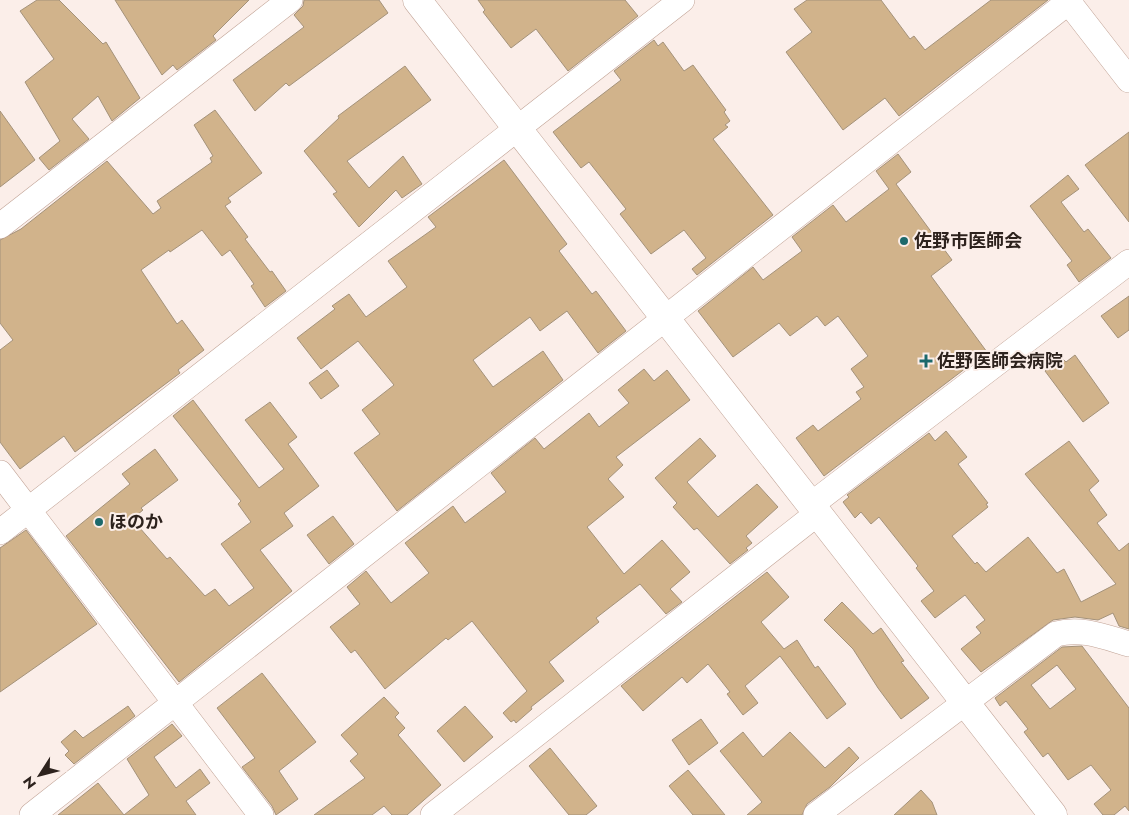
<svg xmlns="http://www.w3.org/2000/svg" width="1129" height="815" font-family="Jost,'Noto Sans JP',sans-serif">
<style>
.building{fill:#d1b38b;stroke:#a4927a;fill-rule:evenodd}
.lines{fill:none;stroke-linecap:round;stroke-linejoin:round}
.minor-casing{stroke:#c2a497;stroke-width:26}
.tertiary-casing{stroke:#c2a497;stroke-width:29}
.minor{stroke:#fff;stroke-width:25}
.tertiary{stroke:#fff;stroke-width:28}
.poi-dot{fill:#1c696c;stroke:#fbeee9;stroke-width:2}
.labels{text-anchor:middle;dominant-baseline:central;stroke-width:4;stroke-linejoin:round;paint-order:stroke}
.poi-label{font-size:18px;font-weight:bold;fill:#2d221d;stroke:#fbeee9;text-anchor:start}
</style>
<rect width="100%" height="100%" fill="#fbeee9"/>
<!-- building -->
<path class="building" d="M37,0H59L103,44L106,42L140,98L112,121L98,96L72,119L89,139L49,170L39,158L60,141L25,82L54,59L20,11Z
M115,0H249L213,36L216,40L177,70L173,65L162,75Z
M304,0H379L388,13L289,86L286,83L255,111L233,80L304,27L294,15L303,6Z
M478,0H625L638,16L568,71L536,29L511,48L483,12L485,10Z
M807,0H881L910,39L914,36L925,50L991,0H1048L899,116L885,98L843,130L786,52L812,32L794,9Z
M654,40L658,46L663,42L684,71L693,65L723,106L726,110L724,112L730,121L725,125L728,127L713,139L773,215L697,275L692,269L706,258L684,230L651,254L620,214L626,209L589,162L581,168L553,132L621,80L614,71Z
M405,66L431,100L347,161L369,188L403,156L422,184L402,198L396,190L359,227L333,194L337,192L304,151L339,118L338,116Z
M215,110L262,173L228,198L231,202L225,206L248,237L245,239L270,272L272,271L286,291L265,307L251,286L254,284L230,250L222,256L202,230L170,252L169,250L141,270L177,324L182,320L204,350L178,370L180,373L75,452L64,436L20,469L0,442V350L13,340L0,323V240L21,229L107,161L153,214L161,208L157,201L212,162L210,158L213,156L194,125Z
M0,111L35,160L0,187Z
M1129,132V222L1085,165Z
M898,154L911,172L896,184L952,260L931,276L987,352L824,476L796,438L813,425L818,431L861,399L856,392L864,387L851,369L868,356L838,316L825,326L817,316L790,336L779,323L733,357L698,311L753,267L763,280L802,251L792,237L833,205L846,222L889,189L876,171Z
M504,160L567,244L559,251L592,294L596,291L626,331L598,353L567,311L540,331L530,317L473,360L493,387L543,351L563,380L397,511L354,453L380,434L362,410L394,385L358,341L321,369L297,338L335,309L332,306L349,294L366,317L407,287L388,261L436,227L428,217Z
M1068,175L1079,189L1061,202L1084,232L1088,229L1111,258L1079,282L1067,265L1072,261L1030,206Z
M1129,296V330L1118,338L1101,316Z
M1075,355L1109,403L1083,422L1045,371L1062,358L1066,362Z
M644,369L654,381L667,370L690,400L616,457L623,465L608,479L624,497L587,527L624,574L662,540L690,572L670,589L682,602L666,614L640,584L596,618L599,622L549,662L564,681L531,707L532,709L516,723L514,720L511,722L503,713L527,691L472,621L448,640L446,638L385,689L355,650L351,653L330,627L360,604L347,587L366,571L391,603L429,573L405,543L453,506L465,523L506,492L491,473L535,438L544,449L589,413L599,427L629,403L618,390Z
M327,370L339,386L321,399L309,383Z
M193,400L259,488L284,469L245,420L270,402L297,437L288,444L319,486L284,513L293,526L260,550L292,591L179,682L66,536L130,484L122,474L155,449L178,480L141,508L143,510L132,519L167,559L170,557L205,596L215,589L229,606L254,588L221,544L251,522L238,504L241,501L173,416Z
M946,431L967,457L958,464L988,503L986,504L988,507L952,536L975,564L977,562L986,572L1028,537L1057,573L1064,569L1081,602L1116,584L1025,474L1069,441L1099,481L1089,490L1107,515L1097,523L1119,551L1129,543V629L1119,626L1113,613L1098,620L1075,617L1053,620L981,672L961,649L981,633L976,627L985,620L965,595L935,618L921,601L934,591L916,568L918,566L879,517L871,524L861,512L855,518L843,502L849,497L847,495L929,433L935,441Z
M700,438L716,456L687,482L718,517L757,484L778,507L746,536L752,543L746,548L748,550L730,564L697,528L694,530L673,507L677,503L655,478Z
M333,516L354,544L329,564L307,535Z
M26,530L97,624L0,692V548Z
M767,572L789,597L761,622L784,649L797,640L815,668L818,666L846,704L827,719L780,656L745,686L758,703L743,715L727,694L730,692L708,664L687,683L682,677L643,711L621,686Z
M842,602L873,634L881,628L904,661L901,662L929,698L901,719L878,688L853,649L824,620Z
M1082,646L1129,708V811L1125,806L1114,815H1103L1094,804L1111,790L1091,765L1068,780L1048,753L1043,757L1024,732L1028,729L1006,701L1000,706L995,698L1062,647ZM1057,665L1076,689L1050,709L1031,685Z
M262,673L316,742L279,771L298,799L276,815L272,806L242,767L255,758L217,708Z
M384,697L399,713L395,717L405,728L398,735L441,785L407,815H392L384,806L372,815H314L365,778L350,761L358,754L341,735Z
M128,706L135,716L74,764L65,755L69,751L61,742L75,730L83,738Z
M465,706L493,737L464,762L437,731Z
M701,719L718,743L689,765L672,740Z
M172,724L182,736L154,757L176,788L200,769L210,783L186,801L196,815H58L98,783L124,815L149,795L127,759Z
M743,732L763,757L790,732L825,768L849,747L859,758L830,787L807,804L802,815H747L762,802L720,751Z
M550,748L597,806L586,815H569L529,766Z
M688,770L725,815H693L669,786Z
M921,790L932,802L937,815H894Z"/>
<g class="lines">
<defs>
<path id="minor" d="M1067,0L1129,80
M0,226L290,0
M0,473L261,815
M812,504L1129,262
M0,532L682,0
M32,815L1071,0
M433,815L818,513
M816,815L1056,634C1081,627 1105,637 1129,644"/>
<path id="tertiary" d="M417,0L1053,815"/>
</defs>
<!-- minor casing -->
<use href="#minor" class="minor-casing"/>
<!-- tertiary casing -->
<use href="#tertiary" class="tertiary-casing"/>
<!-- minor -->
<use href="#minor" class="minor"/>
<!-- tertiary -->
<use href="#tertiary" class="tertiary"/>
</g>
<!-- markers -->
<g class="poi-dot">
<circle cx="904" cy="241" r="5"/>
<path d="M923.5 353.5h5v5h5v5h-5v5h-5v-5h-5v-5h5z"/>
<circle cx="99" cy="522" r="5"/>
</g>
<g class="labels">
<!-- poi labels -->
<g class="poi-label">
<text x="914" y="241">佐野市医師会</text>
<text x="937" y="361">佐野医師会病院</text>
<text x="109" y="522">ほのか</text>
</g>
</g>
<!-- north arrow -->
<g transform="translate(40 775) rotate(234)" stroke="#fbeee9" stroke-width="4" paint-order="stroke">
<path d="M0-4L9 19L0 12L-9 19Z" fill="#2d221d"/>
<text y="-8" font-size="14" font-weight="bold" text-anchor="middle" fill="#2d221d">N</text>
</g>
</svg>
